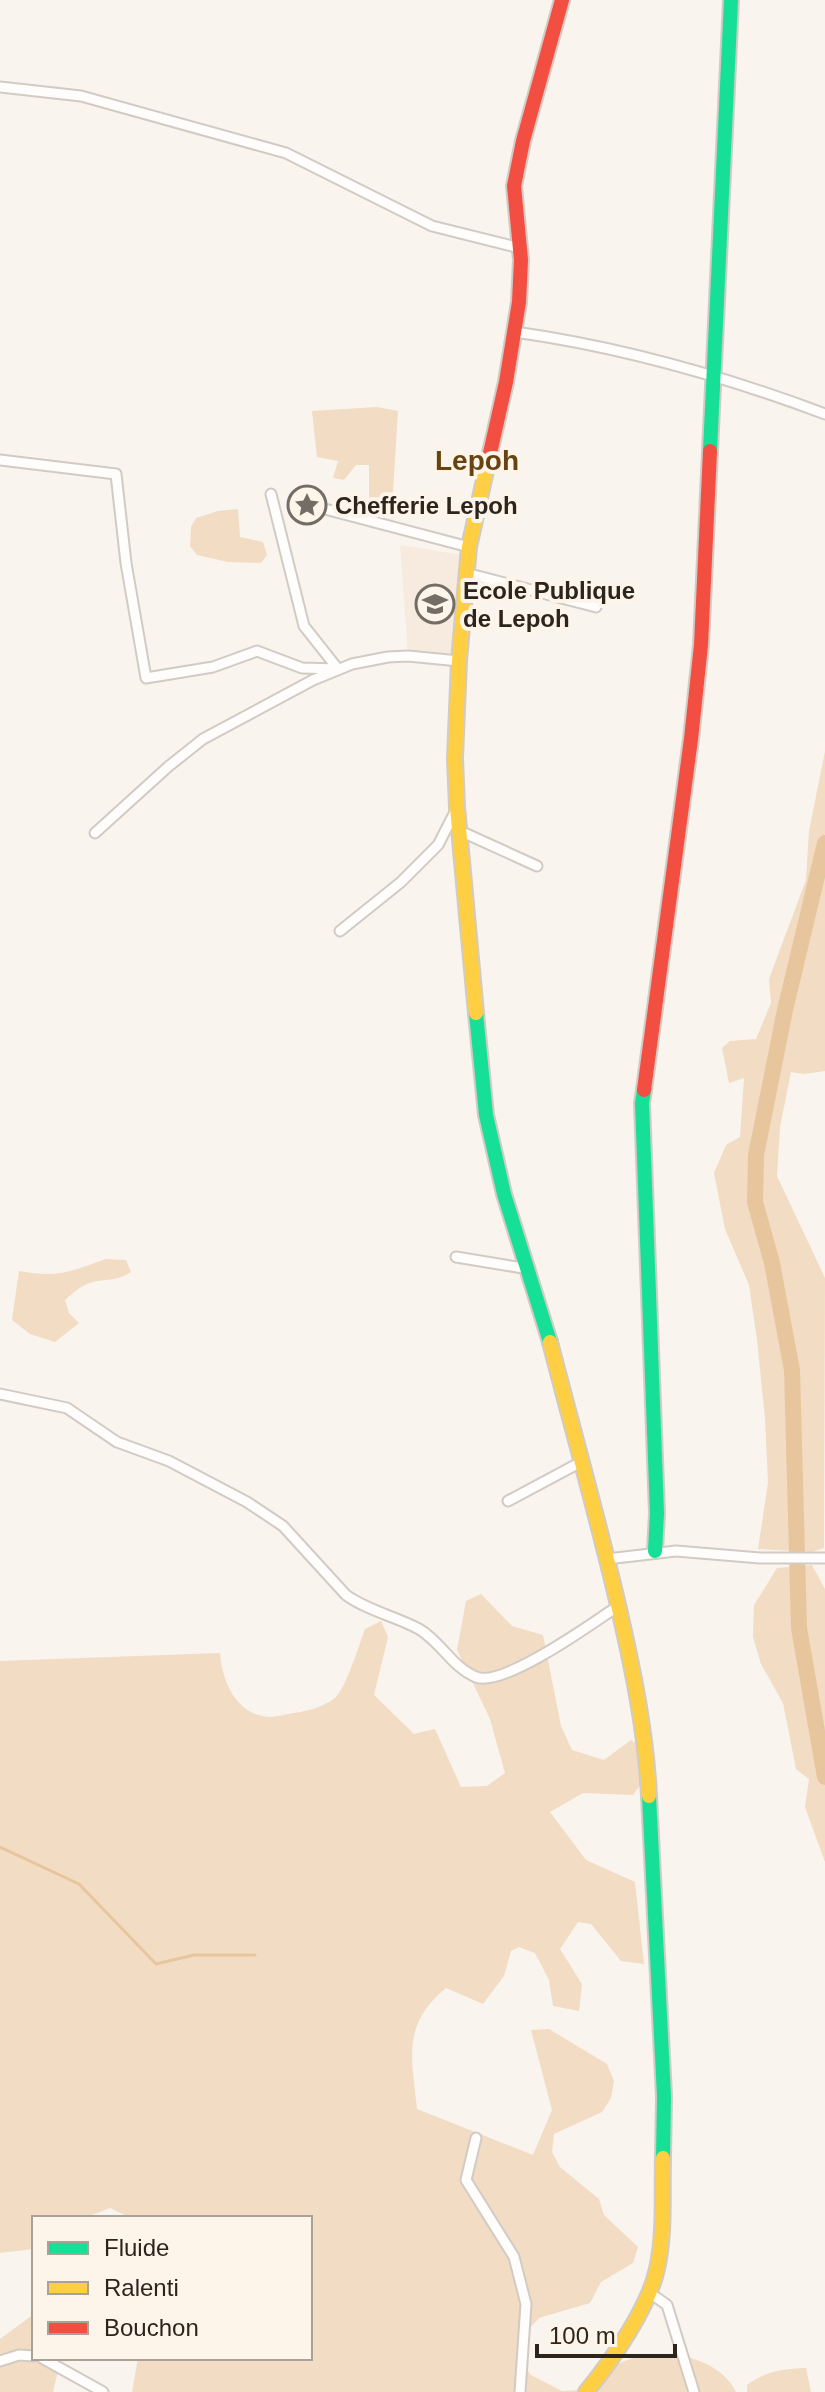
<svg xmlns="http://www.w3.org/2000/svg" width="825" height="2392" font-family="Arial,sans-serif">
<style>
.built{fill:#f6ebde}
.green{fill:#f2dcc4}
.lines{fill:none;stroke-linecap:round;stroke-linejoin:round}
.stream{stroke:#e7c69e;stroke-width:3}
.river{stroke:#e7c69e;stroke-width:16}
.street-casing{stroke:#d1cbc4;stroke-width:13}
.fast-casing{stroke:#d1cbc4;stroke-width:18}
.slow-casing{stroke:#d1cbc4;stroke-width:18}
.jam-casing{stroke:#d1cbc4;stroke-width:18}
.street{stroke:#fefdfc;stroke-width:9}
.fast{stroke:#16e098;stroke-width:14}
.slow{stroke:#ffcf43;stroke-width:14}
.jam{stroke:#f24e42;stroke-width:14}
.labels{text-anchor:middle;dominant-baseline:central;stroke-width:8;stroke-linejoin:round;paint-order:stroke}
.poi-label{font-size:24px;font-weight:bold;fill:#2d251c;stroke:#fdf4ea;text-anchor:start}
.quarter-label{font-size:28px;font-weight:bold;fill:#674311;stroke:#fdf4ea}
</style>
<rect width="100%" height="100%" fill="#f9f4ee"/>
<!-- built -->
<path class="built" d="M400,545L468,556L464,652L429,655L408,653Z"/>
<!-- green -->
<path class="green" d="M377,407L398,411L393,491L384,514L369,506V465H356L344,480L333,478L338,461L317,457L312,411Z
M238,509L240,537L263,542L267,555L261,563L228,562L197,555L190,546L191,527L196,518L218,511Z
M825,751V1071L804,1074L791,1072L780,1127L777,1176L825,1278L824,1548L812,1552L758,1549L768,1483L765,1418L757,1340L749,1285L725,1229L714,1173L726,1145L740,1137L744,1078L729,1083L722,1048L730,1041L756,1039L771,1003L769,979L806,880L809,831Z
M106,1259L126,1260L131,1272C115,1282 109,1278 93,1282C81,1285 73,1293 65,1300L69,1313L79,1323L55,1342L30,1334L12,1320L19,1271C58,1278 69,1272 106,1259Z
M812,1565L825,1589V1862L805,1807L809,1779L796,1769L783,1703L761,1664L753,1637L754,1605L777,1568Z
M481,1594L512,1626L543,1635L561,1726L572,1750L604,1760L631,1740L638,1745L646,1777L633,1795L583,1793L550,1812L586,1860L635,1882L644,1964L621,1961L591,1924L578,1922L560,1949L582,1984L579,2011L553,2006L549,1980L535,1953L519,1947L511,1951L504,1976L483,2004L446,1988C401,2025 412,2058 417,2109L533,2155L552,2110L531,2030L549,2029L607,2064L614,2081L611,2098L602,2112L554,2134L552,2152L560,2167L599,2199L604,2215L638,2247L633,2263L601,2282L590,2303L539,2318L518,2342L521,2361L531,2375L562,2391L579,2390L595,2385C620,2342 713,2344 736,2392H132L138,2358H310V2218H131L110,2208L84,2218H34V2249L0,2253V1661L220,1653C222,1681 236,1715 269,1717C277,1717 286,1714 294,1713C308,1711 323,1707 335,1698C346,1688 359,1645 365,1629L381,1621L388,1637L374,1695L414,1734L435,1729L461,1787L487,1786L505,1773L490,1719L457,1650L466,1601Z
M34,2314V2358H61L53,2392H0V2339Z
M806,2368L811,2392H747V2385C766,2371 783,2369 806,2368Z"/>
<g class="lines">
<!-- stream -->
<path class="stream" d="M0,1847L79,1884L156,1964L194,1955H255"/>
<!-- river -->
<path class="river" d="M825,843L785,1010L756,1155L755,1202L772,1263L792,1370L799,1628L825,1777"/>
<defs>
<path id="street" d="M0,87L81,96L286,153L432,226L520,248
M515,332C622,347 724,376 825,414
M0,460L116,474L126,563L146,678L213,667L257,651L302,668L338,669L304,626L271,494
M321,508L469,547
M466,573L596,607
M460,831L537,866
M95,833L169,766L203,739L313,680L352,664L388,657L408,656L459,661
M340,931L401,882L438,845L456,810
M456,1257L529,1269
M0,1394L67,1408L117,1442L169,1461L247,1502L283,1526L346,1595C368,1611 395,1616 419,1629C440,1641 453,1668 476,1677C503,1688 593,1623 618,1606
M508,1501L581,1462
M607,1559L676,1551L760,1558H825
M476,2138L466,2180L514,2257L526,2304L520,2392
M650,2293L667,2305L694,2392
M42,2358L103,2392
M0,2361L19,2355L34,2356"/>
<path id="fast" d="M710,451L731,0
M476,1013L486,1115L504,1194L550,1342
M644,1090L642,1103L657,1513L655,1551
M649,1796L664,2096L663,2158"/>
<path id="slow" d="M476,1013L457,807L455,758L459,661L469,547L488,462
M550,1342C573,1431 598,1519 619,1609C633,1670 646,1733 649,1796
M586,2392C611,2362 649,2307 657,2269C665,2233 662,2194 663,2158"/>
<path id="jam" d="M488,462L506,382L519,302L521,260L514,186L523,141L562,0
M644,1090L691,739L701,645L710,451"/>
</defs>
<!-- street casing -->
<use href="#street" class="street-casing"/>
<!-- fast casing -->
<use href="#fast" class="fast-casing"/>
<!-- slow casing -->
<use href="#slow" class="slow-casing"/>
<!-- jam casing -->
<use href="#jam" class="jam-casing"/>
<!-- street -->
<use href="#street" class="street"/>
<!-- fast -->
<use href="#fast" class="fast"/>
<!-- slow -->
<use href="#slow" class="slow"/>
<!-- jam -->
<use href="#jam" class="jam"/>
</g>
<!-- icons -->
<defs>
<symbol id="sight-ring" viewBox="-11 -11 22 22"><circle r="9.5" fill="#fdf4ea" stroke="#746d66" stroke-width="1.5"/><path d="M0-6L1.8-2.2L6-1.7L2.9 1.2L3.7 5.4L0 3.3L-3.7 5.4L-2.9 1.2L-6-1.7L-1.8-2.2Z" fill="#746d66"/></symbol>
<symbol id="school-ring" viewBox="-11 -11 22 22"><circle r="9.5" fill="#fdf4ea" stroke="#746d66" stroke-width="1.5"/><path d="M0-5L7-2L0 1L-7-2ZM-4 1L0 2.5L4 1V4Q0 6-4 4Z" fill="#746d66"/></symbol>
</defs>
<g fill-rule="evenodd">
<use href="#sight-ring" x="285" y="483" width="44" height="44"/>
<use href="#school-ring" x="413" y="582" width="44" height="44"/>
</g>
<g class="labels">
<!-- poi labels -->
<g class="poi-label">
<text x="335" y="505">Chefferie Lepoh</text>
<text x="463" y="590">Ecole Publique<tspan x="463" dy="28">de Lepoh</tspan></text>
</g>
<!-- quarter labels -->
<g class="quarter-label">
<text x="477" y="460">Lepoh</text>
</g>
</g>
<!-- legend -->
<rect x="32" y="2216" width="280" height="144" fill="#fdf4ea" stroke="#aaa198" stroke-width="2"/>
<rect x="48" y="2242" width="40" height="12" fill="#16e098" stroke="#aaa198" stroke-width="2"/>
<text x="104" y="2256" font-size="24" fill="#2d251c">Fluide</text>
<rect x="48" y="2282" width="40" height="12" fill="#ffcf43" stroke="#aaa198" stroke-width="2"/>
<text x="104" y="2296" font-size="24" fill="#2d251c">Ralenti</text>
<rect x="48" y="2322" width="40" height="12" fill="#f24e42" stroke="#aaa198" stroke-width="2"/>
<text x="104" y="2336" font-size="24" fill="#2d251c">Bouchon</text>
<!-- scale -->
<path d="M537 2344v12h138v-12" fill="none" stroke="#2d251c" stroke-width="4"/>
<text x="549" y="2344" font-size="24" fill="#2d251c" stroke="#fdf4ea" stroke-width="6" paint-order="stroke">100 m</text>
</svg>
